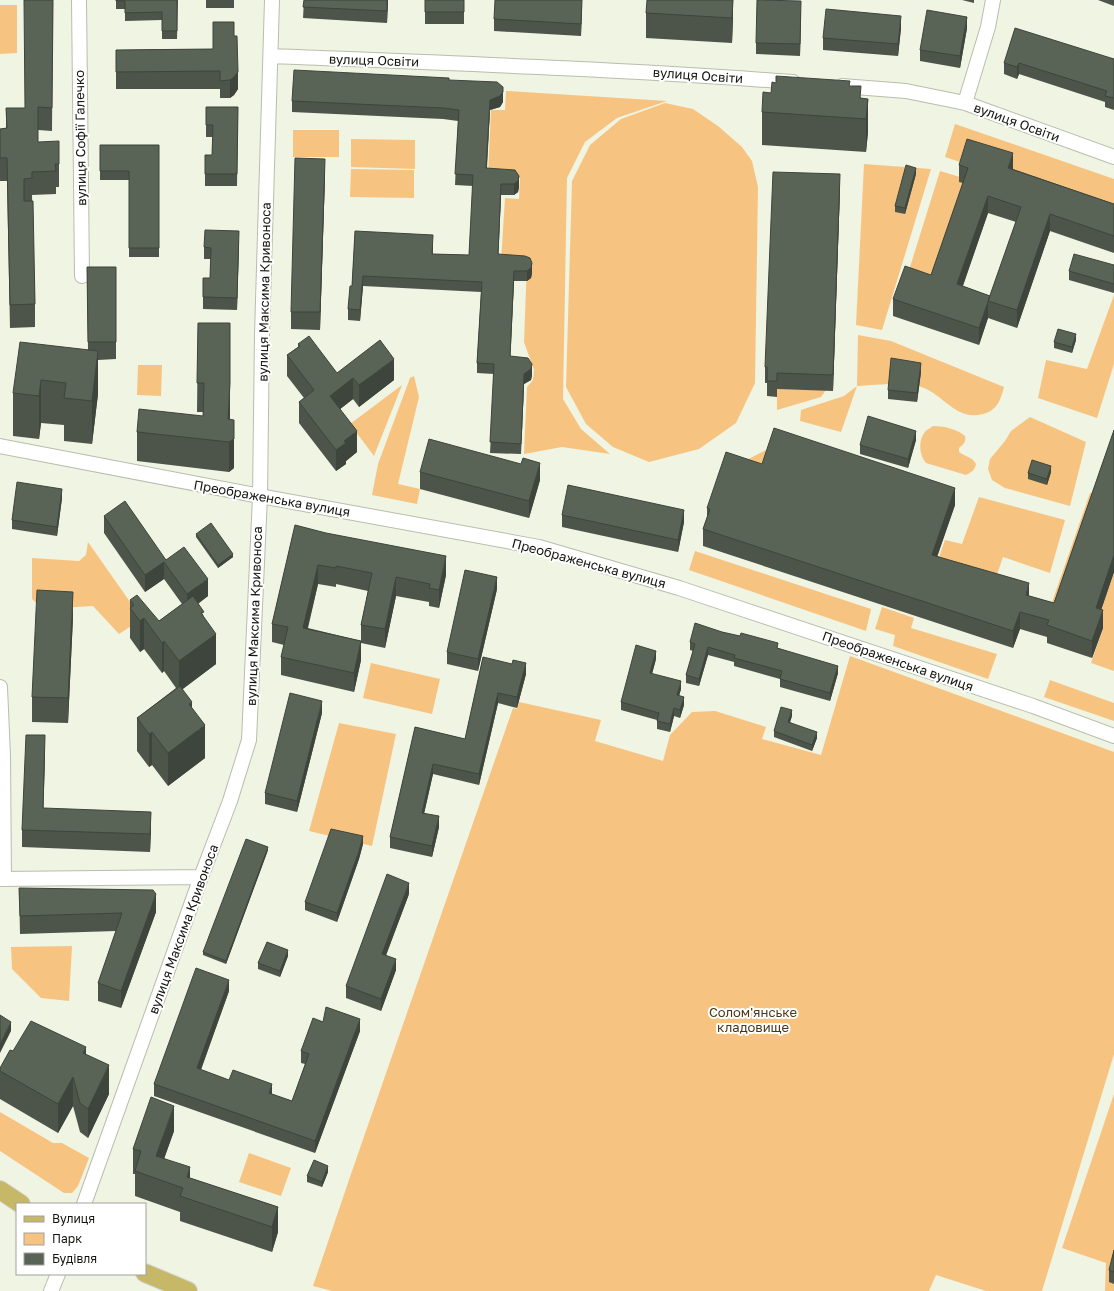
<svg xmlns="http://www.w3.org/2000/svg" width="1114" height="1291" font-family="'Golos Text',sans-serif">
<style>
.green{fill:#f6c480}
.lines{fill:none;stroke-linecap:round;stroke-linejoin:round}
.minor-casing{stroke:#b9bdad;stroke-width:16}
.major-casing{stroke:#d5d5d4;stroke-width:20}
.minor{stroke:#fff;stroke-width:14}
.major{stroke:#c7b867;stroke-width:18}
.wall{fill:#4d554a;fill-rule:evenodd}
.shaded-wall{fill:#3e453c}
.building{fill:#596356;stroke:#3e453c}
.labels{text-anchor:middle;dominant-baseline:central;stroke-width:4;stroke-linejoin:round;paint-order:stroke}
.street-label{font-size:13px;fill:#141510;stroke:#fff}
.park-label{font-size:13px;fill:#4a3517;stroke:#fff}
</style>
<rect width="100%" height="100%" fill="#f0f4e3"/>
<!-- green -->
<path class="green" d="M0,5H17V53L0,54Z
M506,91L667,101L617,118L585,142L567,178L563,399L581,429L610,454L562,447L524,454L527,387L533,380L534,370L524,342L527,262H501L505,198L519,199L520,178L488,175L491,110H505Z
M665,103L693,109L718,126L742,147L752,161L758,187L755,383L736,423L699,449L649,462L613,447L586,424L566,387L572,181L590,145L621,119Z
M955,124L1114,179V213L945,157Z
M293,130H339V157H293Z
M351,139L415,140V169L351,167Z
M864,164L931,169L882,330L856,325Z
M351,169L414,170V198L350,197Z
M940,171L960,177L968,185L931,292L905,283Z
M1114,295V364L1097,418L1038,398L1046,360L1087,369Z
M858,335L891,341L1004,387C1001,399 997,411 983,414C955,422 943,392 918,386C901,382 875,385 857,386L841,432L800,421L801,410L844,396L857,386Z
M138,365H162L161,396L137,395Z
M414,376L419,397L398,484L420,489L417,504L372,495L378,464L410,378Z
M402,385L374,456L350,424Z
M777,389L826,390L821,397L777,410Z
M1030,417L1086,442L1070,506L1005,488L992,480L988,469L990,459L1005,441L1011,431Z
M933,426C944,426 957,429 965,436C966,442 964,444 959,448V452C965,457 972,456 976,464C975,470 972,472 966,475L926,463C919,455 918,440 925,432C927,429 931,428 933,426Z
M770,448L761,477L733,467Z
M1098,492L1058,610L1051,605L1090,493Z
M979,497L1065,520L1050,573L1003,557L994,583L935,568L945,540L962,544Z
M88,542L142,619L119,634L93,606L43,609L32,599V558L79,561L86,555Z
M695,551L871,609L866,631L689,570Z
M1114,572V671L1091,663L1103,628L1096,625Z
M882,607L914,618L911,628L997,654L988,679L893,646L895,635L875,629Z
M850,656L1114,752V1054L1042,1291H986L936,1275L929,1291H332L313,1286L351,1174L513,708L517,709L519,702L601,720L595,741L663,761L670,735L692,712L715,711L766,727L762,739L821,755Z
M371,663L440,679L432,714L363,698Z
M1050,680L1114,703V721L1044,697Z
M339,723L396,734L372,846L309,831Z
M72,946L69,1001L41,998L12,969L11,947Z
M1114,1094V1291H1105L1106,1263L1062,1248Z
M0,1112L53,1143H62L89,1158L78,1186L72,1193H64L0,1151Z
M249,1153L291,1168L281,1196L239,1182Z"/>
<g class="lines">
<defs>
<path id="minor" d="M79,0L82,276
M271,56C445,63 619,69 793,82
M842,86L906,91L965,103L1114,157
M965,103L988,27L993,0
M0,446L260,496L539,547L679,588L1033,706L1114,736
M0,687L3,756L4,879
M0,879L201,877
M84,1204L201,877L230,801L249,740L260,496L262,334L272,0
M51,1291L58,1274"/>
<path id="major" d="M0,1190L21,1204
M145,1273L188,1291"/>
</defs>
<!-- minor casing -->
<use href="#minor" class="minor-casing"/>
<!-- major casing -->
<use href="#major" class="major-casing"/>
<!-- minor -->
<use href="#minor" class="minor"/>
<!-- major -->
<use href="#major" class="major"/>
</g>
<!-- wall -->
<path class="wall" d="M53,0L52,131L38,130V142L59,164V187H56V194L32,195L35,304V327L10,328L7,181H0V129L6,128V108H25Z
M116,0H178L177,39H162V20L125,21V9H116Z
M206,0H234V8H206Z
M304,0H388L387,23L303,18Z
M425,0H464V24H425Z
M733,0V17L732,43L646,38V13Z
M962,0H974V3Z
M1098,0H1114V6Z
M582,6L581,36L494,31V19Z
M801,13L800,56L756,54V43Z
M901,28L898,56L823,50V38Z
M967,28L960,68L920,61V50Z
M234,36L238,89L234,95L230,98H220V89H116V50L213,49Z
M1114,59V110L1105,107V102L1019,74L1017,79L1004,74V63Z
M449,80L503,102L500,107L490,110L487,168L519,187L518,192L514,195H501L498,254L532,273L531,278L527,281H514L510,357L532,375L531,380L524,384L521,454L490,453L494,374L477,373V363L481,292L363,286L360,321L348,320V309L352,286L355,231L433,246V254L469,255L473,186L455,185L458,121L443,119L292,112V101Z
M850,86L861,98L868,99V132L866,152L762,145V112L771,93Z
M206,107H238L237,186H205V155H212L213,137H206Z
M100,145H159V257H129V180H100Z
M959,165L1013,169L1114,204V253L1050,231L1017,328L988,318L979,345L893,316V299L931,275L963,183L959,182ZM988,213L1016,222L990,296L963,286Z
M916,174L905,214L895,212V206Z
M325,176L320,330L291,329V312Z
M840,189L833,391L777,389V397L767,396V383H765V367Z
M239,242L237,310L203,309V278H210L211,259H204V247Z
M1114,265V293L1069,280V271Z
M87,267H116V359L98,360V394L92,444L64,441V425L41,423L39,439L13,436V393L88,350Z
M198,323L230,413V420H234V468L229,472L137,461V432L203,416V412H197Z
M1076,340L1072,353L1054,348V342Z
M298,344L337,373L394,380L359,407L353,399L340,409L357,452L346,461V464L336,471L299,423V402L304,398L287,376V355L298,347Z
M921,372L917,402L888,399V390Z
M1114,430V572L1101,610L1103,628L1092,658L1047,643V637L1020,629L1013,648L703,546V529L707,517V508L762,464L955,505L937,556L1029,596L1054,603Z
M916,440L908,468L860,454V445Z
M420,472L540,480L529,518L420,489Z
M1051,472L1047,485L1028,479V473Z
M62,498L57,536L12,529V520Z
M562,515L684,522L678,552L562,527Z
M104,516L166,560L208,596L198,604L204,617L216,664L182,689L192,708L205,758L168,786L152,765L149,767L137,751V718L176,688L164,671L162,673L144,649L140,652L130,638V600L159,621L182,604L164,579L145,592L104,533Z
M295,525L446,575L439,608L429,606V602L396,596L385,648L361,643V660L354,692L281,675V657L284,645L272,642V624ZM318,584L336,587V584L368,591L361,625V641L308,628Z
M196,534L233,557L218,568L196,537Z
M497,589L478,671L447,664V652Z
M73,617L68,723L32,722V697Z
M722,632L778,648L838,673L830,701L780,687V679L734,666V662L708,655L699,686L686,683V675L693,651L690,650V642Z
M483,657L526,674L517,708L498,703L479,785L433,774L424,813L439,827L432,857L390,848V837L415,727L465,739Z
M656,659L652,674L681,689L679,696L684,705L680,718L674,716L670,732L657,729V720L621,710V702Z
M322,713L297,812L265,804V793Z
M792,716L790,722L817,738L812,751L774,737V731Z
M45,753L43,808L151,829L150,852L22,847V830Z
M363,844L359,859L337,922L305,910V902Z
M268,850L226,964L203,955V952Z
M19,888L156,912L121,1008L98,1001V983L116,931L20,934Z
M409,894L386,955L396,970L381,1011L346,998V986Z
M288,956L280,977L258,969V963Z
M229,991L201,1070L229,1080L292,1101L305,1064L301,1063V1051L323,1022L360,1031L315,1153L154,1096V1084Z
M13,1051L86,1055L109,1094L88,1138L80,1132L73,1106L58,1133L0,1099V1068Z
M174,1131L164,1158L190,1178L278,1207V1232L272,1252L180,1221V1212L135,1196V1174H133V1149Z
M328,1172L322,1187L307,1182V1176Z
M1114,1250V1284L1109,1282V1270Z"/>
<!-- shaded-wall -->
<path class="shaded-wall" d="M387,0H388L387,23Z
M582,0V6L581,36V24Z
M733,0V17L732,43V18Z
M801,1V13L800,56V44Z
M901,16V28L898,56V44Z
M967,17V28L960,68V56Z
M1019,63V74L1017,79V67Z
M238,72V89L234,95L230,98V80Z
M503,92V102L500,107L490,110L486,179L490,100Z
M868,99V132L866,152V119Z
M1013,153V170L1008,168Z
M325,159V176L320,330V312Z
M916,168V174L905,214V208Z
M840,174V189L833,391V375Z
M519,176V187L518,192L514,195V184Z
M501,184V195L498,265V254Z
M988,196V213L957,302V284Z
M1050,214V231L1017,328V310Z
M239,231V242L237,310V298Z
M532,263V273L531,278L527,281V271Z
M514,271V281L510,367V356Z
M363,276V286L360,321V310Z
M988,301V318L979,345V328Z
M1076,334V340L1072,353V347Z
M98,351V394L92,444V401Z
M230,353V413L229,442L228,419Z
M394,359V380L359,407V385Z
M921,363V372L917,402V393Z
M532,364V375L531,380L524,384L521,454L524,374Z
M353,378V399L330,417V396Z
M41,380V423L39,439V396Z
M357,431V452L346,461V464L336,471V450L344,441Z
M916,431V440L908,468V459Z
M234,439V468L229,472V442Z
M540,463V480L529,518V501Z
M1051,466V472L1047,485V479Z
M955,488V505L932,572V555Z
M62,489V498L57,536V527Z
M684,510V522L678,552V540Z
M233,554V557L218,568V565Z
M1114,555V572L1096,625V608Z
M446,556V575L439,608V590Z
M164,562V579L145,592V575Z
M318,565V584L303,646V628Z
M396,577V596L385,648V629Z
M497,577V589L478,671V659Z
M208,579V596L187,611V594Z
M1029,583V600L1026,595Z
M73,592V617L68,723V698Z
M1103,610V628L1092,658V641Z
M1020,612V629L1013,648V631Z
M144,618V649L140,652V621Z
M216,634V664L179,692V661Z
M164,641V671L162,673V643Z
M361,641V660L354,692V673Z
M708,647V655L699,686V679Z
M656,651V659L650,681V673Z
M526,663V674L517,708V697Z
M838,666V673L830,701V693Z
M681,681V689L677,703V695Z
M498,693V703L479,785V774Z
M684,697V705L680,718V710Z
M322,701V713L297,812V801Z
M192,702V735L205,725V758L168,786V753L189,704Z
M674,708V716L670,732V724Z
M792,710V716L788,728V722Z
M152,732V765L149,767V734Z
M817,732V738L812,751V745Z
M45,735V753L43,826V808Z
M433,764V774L422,823V813Z
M151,812V829L150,852V834Z
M439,816V827L432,857V846Z
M363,836V844L359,859L337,922V913Z
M268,847V850L226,964V961Z
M409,883V894L382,966V954Z
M156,894V912L121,1008V991Z
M288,950V956L280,977V971Z
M396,959V970L381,1011V999Z
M229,980V991L197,1080V1068Z
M360,1019V1031L315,1153V1141Z
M11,1022V1031L0,1053V1044Z
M86,1047V1076L83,1053Z
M109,1065V1094L88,1138V1109Z
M73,1077V1106L58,1133V1104Z
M272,1084V1095L269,1093Z
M174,1106V1131L157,1179L156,1156Z
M328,1166V1172L322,1187V1182Z
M190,1167V1192L187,1177Z
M278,1207V1232L272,1252V1227Z"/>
<!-- building -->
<path class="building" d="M24,0H53L52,108L38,107V142L59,141V164H55L56,171L32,172V178L24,179V201H33L35,304L10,305L7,158H0V129L7,128L6,108H25Z
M116,0H177V31H162V12L125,13V1H116Z
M304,0H387V11L303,7Z
M425,0H464V12H425Z
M495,0H582L581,24L494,19Z
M647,0H733L732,18L646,13Z
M757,0L801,1L800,44L756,43Z
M826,9L901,16L898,44L823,38Z
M927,10L967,17L960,56L920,50Z
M213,22H234V36H237L238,72L234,77L230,80L220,81V71L116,72V50L213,49Z
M1015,28L1114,59V98L1105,96L1107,91L1019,63L1017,67L1004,63Z
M294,70L449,78V80L497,82L503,87V92L500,96L490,100L486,168L515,170L519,176L518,181L514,184H501L498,254L525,256L530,258L532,263L531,268L527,271H514L510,356L528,358L532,364L531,369L524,374L521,444L490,442L494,364L477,363L482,282L363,276L360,310L348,309L350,286H352L355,231L433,235L432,254L469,255L473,175L455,174L459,110L443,108L292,101Z
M776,76L850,81L849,86H861L860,98L868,99L866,119L762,112L763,92L771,93L772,82L776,83Z
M206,107H238L237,174H205V155H212L213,125H206Z
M967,139L1013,153L1008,168L1114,204V236L1050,214L1017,310L988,301L1021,207L988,196L957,284L990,296L979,328L893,299L905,266L931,275L968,168L959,165Z
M100,145H159V248H129V171H100Z
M295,158L325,159L320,312H291Z
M906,165L916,168L905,208L895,206Z
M773,172L840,174L833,375L777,373V381H767V367H765Z
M205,230L239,231L237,298L203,297V278H210L211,248L204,247Z
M1074,254L1114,265V284L1069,271Z
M87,267H116V342H88Z
M198,323H230V383L228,419L234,420V439L229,442L137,432L139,409L203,416L204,383H197Z
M1058,329L1076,334L1072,347L1054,342Z
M309,336L337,373L380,340L394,359L359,385L353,378L330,396L357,431L344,441L346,443L336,450L299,402L314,390L287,355L300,346L298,344Z
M20,342L98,351L92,401L64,398L66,383L41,380L39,396L13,393Z
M891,358L921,363L917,393L888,390Z
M868,416L916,431L908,459L860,445Z
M774,428L955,488L932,555L1029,583L1026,595L1054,603L1114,430V555L1096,608L1103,610L1092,641L1047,625L1049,620L1020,612L1013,631L703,529L710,509L707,508L726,452L762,464Z
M429,439L521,464L523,458L540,463L529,501L420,472Z
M1032,460L1051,466L1047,479L1028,473Z
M17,482L62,489L57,527L12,520Z
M568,485L684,510L678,540L562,515Z
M125,501L166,560L184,547L208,579L187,594L164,562L145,575L104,516Z
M211,523L233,554L218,565L196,534Z
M295,525L326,533L446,556L439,590L429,588L430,584L396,577L385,629L361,625L372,573L336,566V568L318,565L303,628L361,641L354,673L281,657L288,627L272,624Z
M465,570L497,577L478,659L447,652Z
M37,590L73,592L68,698L32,697Z
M137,595L159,621L193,596L204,612L201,613L216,634L179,661L164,641L162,643L144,618L140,621L130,608L134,605L130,600Z
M695,623L722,632L740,636L741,633L778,643L777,648L838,666L830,693L780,679L782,671L734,658L735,655L708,647L699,679L686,675L695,644L690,642Z
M636,645L656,651L650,673L681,681L677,695L684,697L680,710L674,708L670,724L657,721L659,713L621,702Z
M483,657L512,664L513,660L526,663L517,697L498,693L479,774L433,764L422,813L439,816L432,846L390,837L415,727L465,739Z
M180,686L192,702L189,704L205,725L168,753L152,732L149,734L137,718Z
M290,693L322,701L297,801L265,793Z
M781,707L792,710L788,722L817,732L812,745L774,731Z
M26,735H45L43,808L151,812L150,834L22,830Z
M331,829L363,836L359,851L337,913L305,902Z
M246,839L268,847L226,961L203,952Z
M387,874L409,883L382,954L396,959L381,999L346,986Z
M19,888L153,890L156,894L121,991L98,983L122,913L20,916Z
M267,942L288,950L280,971L258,963Z
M196,968L229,980L197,1068L229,1080L233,1070L272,1084L269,1093L292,1101L309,1054L301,1051L313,1018L323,1022L326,1007L360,1019L315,1141L154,1084Z
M0,1015L11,1022L0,1044Z
M31,1021L86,1047L83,1053L109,1065L88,1109L80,1103L73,1077L58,1104L0,1071V1068L10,1050L13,1051Z
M151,1097L174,1106L156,1156L190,1167L187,1177L278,1207L272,1227L180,1196L183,1188L135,1171L141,1151L133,1149Z
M314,1160L328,1166L322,1182L307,1176Z
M1114,1250V1272L1109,1270Z"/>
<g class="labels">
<!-- street labels -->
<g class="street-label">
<text transform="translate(374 60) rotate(2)">вулиця Освіти</text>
<text transform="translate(698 75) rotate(4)">вулиця Освіти</text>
<text transform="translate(1017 122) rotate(20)">вулиця Освіти</text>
<text transform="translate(80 138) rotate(-91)">вулиця Софії Галечко</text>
<text transform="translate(264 292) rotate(-89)">вулиця Максима Кривоноса</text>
<text transform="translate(272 498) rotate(10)">Преображенська вулиця</text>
<text transform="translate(589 563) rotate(15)">Преображенська вулиця</text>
<text transform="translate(254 616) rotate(-88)">вулиця Максима Кривоноса</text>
<text transform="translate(898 661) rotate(19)">Преображенська вулиця</text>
<text transform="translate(183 929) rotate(-70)">вулиця Максима Кривоноса</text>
</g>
<!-- park labels -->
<g class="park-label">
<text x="753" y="1012">Солом'янське<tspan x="753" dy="15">кладовище</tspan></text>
</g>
</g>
<!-- legend -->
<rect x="16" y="1203" width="130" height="72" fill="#ffffff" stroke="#a1a19f"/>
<rect x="24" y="1216" width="20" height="6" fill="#c7b867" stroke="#a1a19f"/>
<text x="52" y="1223" font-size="12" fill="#141510">Вулиця</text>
<rect x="24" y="1233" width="20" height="12" fill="#f6c480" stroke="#a1a19f"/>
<text x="52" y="1243" font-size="12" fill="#141510">Парк</text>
<rect x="24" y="1253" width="20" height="12" fill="#596356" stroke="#a1a19f"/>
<text x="52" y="1263" font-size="12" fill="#141510">Будівля</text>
</svg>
